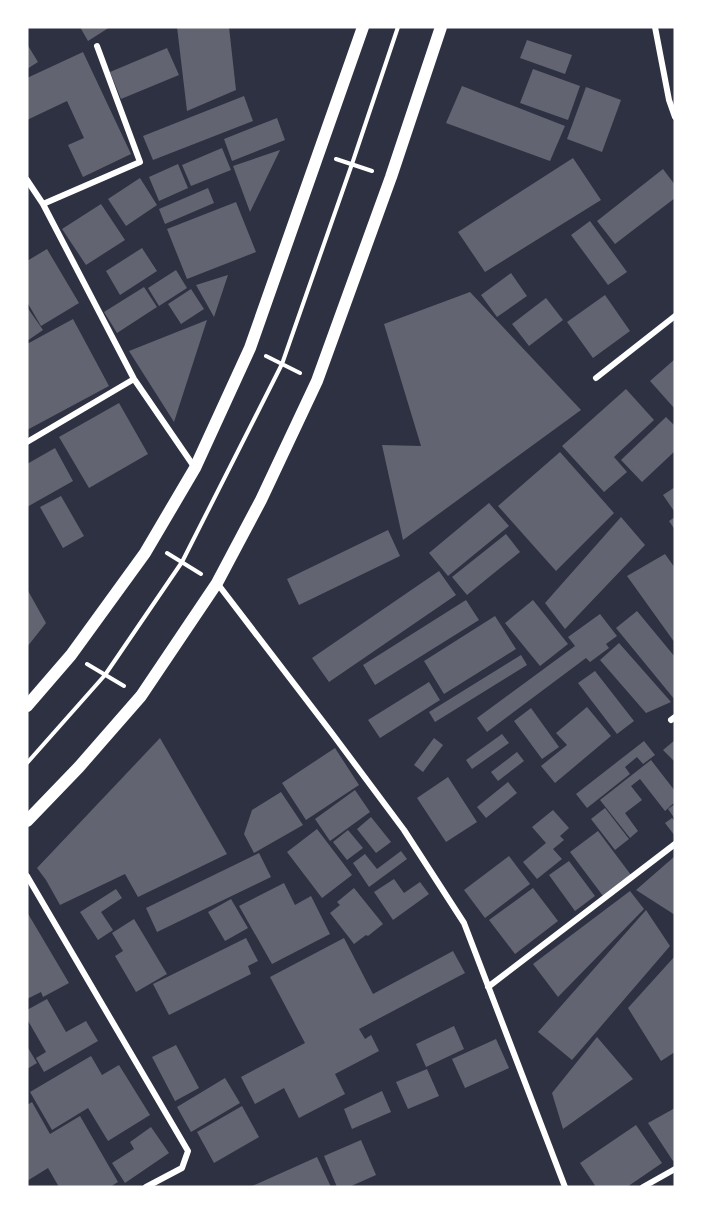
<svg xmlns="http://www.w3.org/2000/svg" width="702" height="1214" font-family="'Work Sans',sans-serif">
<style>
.building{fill:#626471}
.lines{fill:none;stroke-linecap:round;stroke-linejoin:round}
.path{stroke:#fff;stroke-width:4}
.minor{stroke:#fff;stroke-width:6}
.secondary{stroke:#fff;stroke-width:12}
</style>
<rect width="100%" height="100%" fill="#2d3142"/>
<!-- building -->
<path class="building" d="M80,27H110L88,41Z
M177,27H229L236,90L187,111Z
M527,40L572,55L565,74L520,58Z
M27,44L38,62L27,69Z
M167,48L179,75L121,99L110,72Z
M83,52L131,154L83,177L68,145L84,138L67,101L27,120V78Z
M533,69L580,86L568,120L520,103Z
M462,86L565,126L550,161L446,123Z
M586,87L621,100L602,152L567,139Z
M244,96L253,121L153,160L143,136Z
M277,118L285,140L232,161L224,139Z
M222,148L231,170L191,186L182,165Z
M280,150L250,212L233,166Z
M573,158L601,200L485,272L458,232Z
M178,164L188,188L159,201L149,177Z
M663,169L675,185V198L615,244L597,221Z
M140,178L157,205L126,226L108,199Z
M208,188L214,203L165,224L159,209Z
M236,202L256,252L187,279L167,229Z
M101,204L125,240L86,265L62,229Z
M590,221L627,272L608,285L571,235Z
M142,248L157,271L120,295L106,271Z
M47,249L79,303L41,326L27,302V261Z
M176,270L187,288L159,306L148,288Z
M511,273L527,296L497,317L481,295Z
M228,275L214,317L196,285Z
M144,287L157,307L117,333L104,312Z
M191,289L204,309L181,324L168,304Z
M470,292L581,410L403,540L382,445L421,446L384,324Z
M605,295L630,331L593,358L567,322Z
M546,298L563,320L529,346L512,324Z
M27,307L43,330L27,341Z
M73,319L109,386L27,430V344Z
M207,320L174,422L129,351Z
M675,359V409L650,381Z
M626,389L654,420L614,457L627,472L604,492L562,446Z
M119,403L148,454L89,488L59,437Z
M666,417L675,426V451L642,482L621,460Z
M55,448L73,481L27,507V464Z
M560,452L614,513L556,571L498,506Z
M675,487V510L674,511L663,495Z
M61,496L84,536L63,548L40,507Z
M489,503L509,526L448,576L429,553Z
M621,517L645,545L565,629L545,603Z
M675,517V530L669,521Z
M388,530L400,556L299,605L287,579Z
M506,534L520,552L467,595L452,577Z
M665,554L675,568V643L627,576Z
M439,571L456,595L329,682L312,658Z
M27,589L46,623L27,647Z
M466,600L479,620L375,685L363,665Z
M533,600L568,644L540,666L505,623Z
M637,611L675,657V700L616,628Z
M600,614L617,636L606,644L609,648L590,662L586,658L487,732L477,718L575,646L568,637Z
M495,616L516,649L444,694L424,661Z
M619,643L671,702L646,713L600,660Z
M521,655L527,665L435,722L429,712Z
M595,671L634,721L617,734L578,683Z
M429,682L440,700L380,738L368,720Z
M587,707L611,736L555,783L541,766L567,745L556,733Z
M531,708L559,747L542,759L514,721Z
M502,734L509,743L472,769L466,760Z
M160,738L227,854L138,897L125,874L60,905L46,880L37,868Z
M434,738L443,745L423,772L414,765Z
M675,740V762L663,750Z
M644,741L655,755L643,764L637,757L625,767L630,774L587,808L576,794Z
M335,748L359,785L306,820L282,783Z
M517,752L524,761L498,781L491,772Z
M651,760L675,791V802L665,811L640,779L631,786L642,800L625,813L638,831L630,838L600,800Z
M448,777L477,822L446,842L417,798Z
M508,782L517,793L486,818L477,807Z
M355,790L370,812L330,841L315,819Z
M281,792L303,825L254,853L244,834L252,810Z
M675,804V819L668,809Z
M605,808L629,839L615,850L591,819Z
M553,810L569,828L560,836L564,840L553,849L562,859L537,879L523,862L546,843L532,827Z
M371,817L391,842L376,853L357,829Z
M672,818L675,821V836L665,823Z
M317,829L352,875L322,898L287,852Z
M348,830L363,848L347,860L333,842Z
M598,831L631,875L603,896L570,852Z
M401,851L407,859L369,887L353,863L365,854L377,869Z
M259,853L271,877L157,932L146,908Z
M509,856L530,884L485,918L464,890Z
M675,856V915L636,890Z
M569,861L595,896L575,911L549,875Z
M394,879L404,893L420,882L429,894L393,920L374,892Z
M284,883L295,905L311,896L330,934L272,964L239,906Z
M354,888L383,924L368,936L366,935L354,944L330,913L340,905L337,902Z
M533,888L558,921L515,954L489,920Z
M116,889L122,898L101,912L113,930L98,940L80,912Z
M630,891L644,909L558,997L533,964Z
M231,899L248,928L225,941L208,912Z
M646,910L670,946L572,1060L538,1032Z
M27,912L69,983L43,997L41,992L27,999Z
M134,919L167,974L136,992L115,956L123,951L112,933Z
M246,938L258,961L248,966L251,974L169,1015L153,984Z
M344,938L373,994L453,951L465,973L359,1029L365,1039L371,1035L379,1051L335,1074L345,1094L299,1118L284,1088L255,1104L241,1077L305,1043L270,977Z
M675,956V1052L661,1061L628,1008Z
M47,999L66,1032L86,1021L98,1041L44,1072L36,1058L46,1052L27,1019V1010Z
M454,1026L464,1049L426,1067L416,1044Z
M597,1037L633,1079L563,1129L552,1093Z
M496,1039L509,1068L465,1088L452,1059Z
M176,1045L199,1088L175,1101L152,1057Z
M27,1046L37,1063L27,1069Z
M91,1056L102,1075L119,1065L150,1115L108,1141L88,1108L52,1130L30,1092Z
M427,1069L439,1096L408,1109L396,1082Z
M225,1078L240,1103L191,1132L177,1107Z
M382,1091L391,1112L352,1129L344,1109Z
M32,1102L50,1134L80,1116L118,1182L110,1187H59L48,1168L27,1181V1105Z
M242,1106L259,1137L214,1163L197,1132Z
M675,1108V1160L673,1161L648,1123Z
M636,1125L662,1163L627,1187H596L580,1163Z
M151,1127L169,1153L125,1183L112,1163L134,1149L130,1142Z
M361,1140L376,1175L349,1187H337L324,1156Z
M317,1157L331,1187H250Z"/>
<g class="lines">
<!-- path -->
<path class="path" d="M336,159L372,171
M266,356L300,373
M167,553L201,574
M87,664L124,686
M27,763L105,675L182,562L282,364L352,164L398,27"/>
<!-- minor -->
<path class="minor" d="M655,27L669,100L675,117
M27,180L43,204L134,379L195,468
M43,204L140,162L97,46
M596,378L675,316
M27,442L134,379
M217,583L331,732L404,830L464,923L565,1187
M671,720L675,717
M27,876L188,1151L182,1168L146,1187
M488,987L675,844
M643,1187L675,1169"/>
<!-- secondary -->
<path class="secondary" d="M27,706L71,655L145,553L195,468L250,348L363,27
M27,821L79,767L141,696L217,583L261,500L317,381L391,177L441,27"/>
</g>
<!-- border -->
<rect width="702" height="1214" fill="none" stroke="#ffffff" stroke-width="57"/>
</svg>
